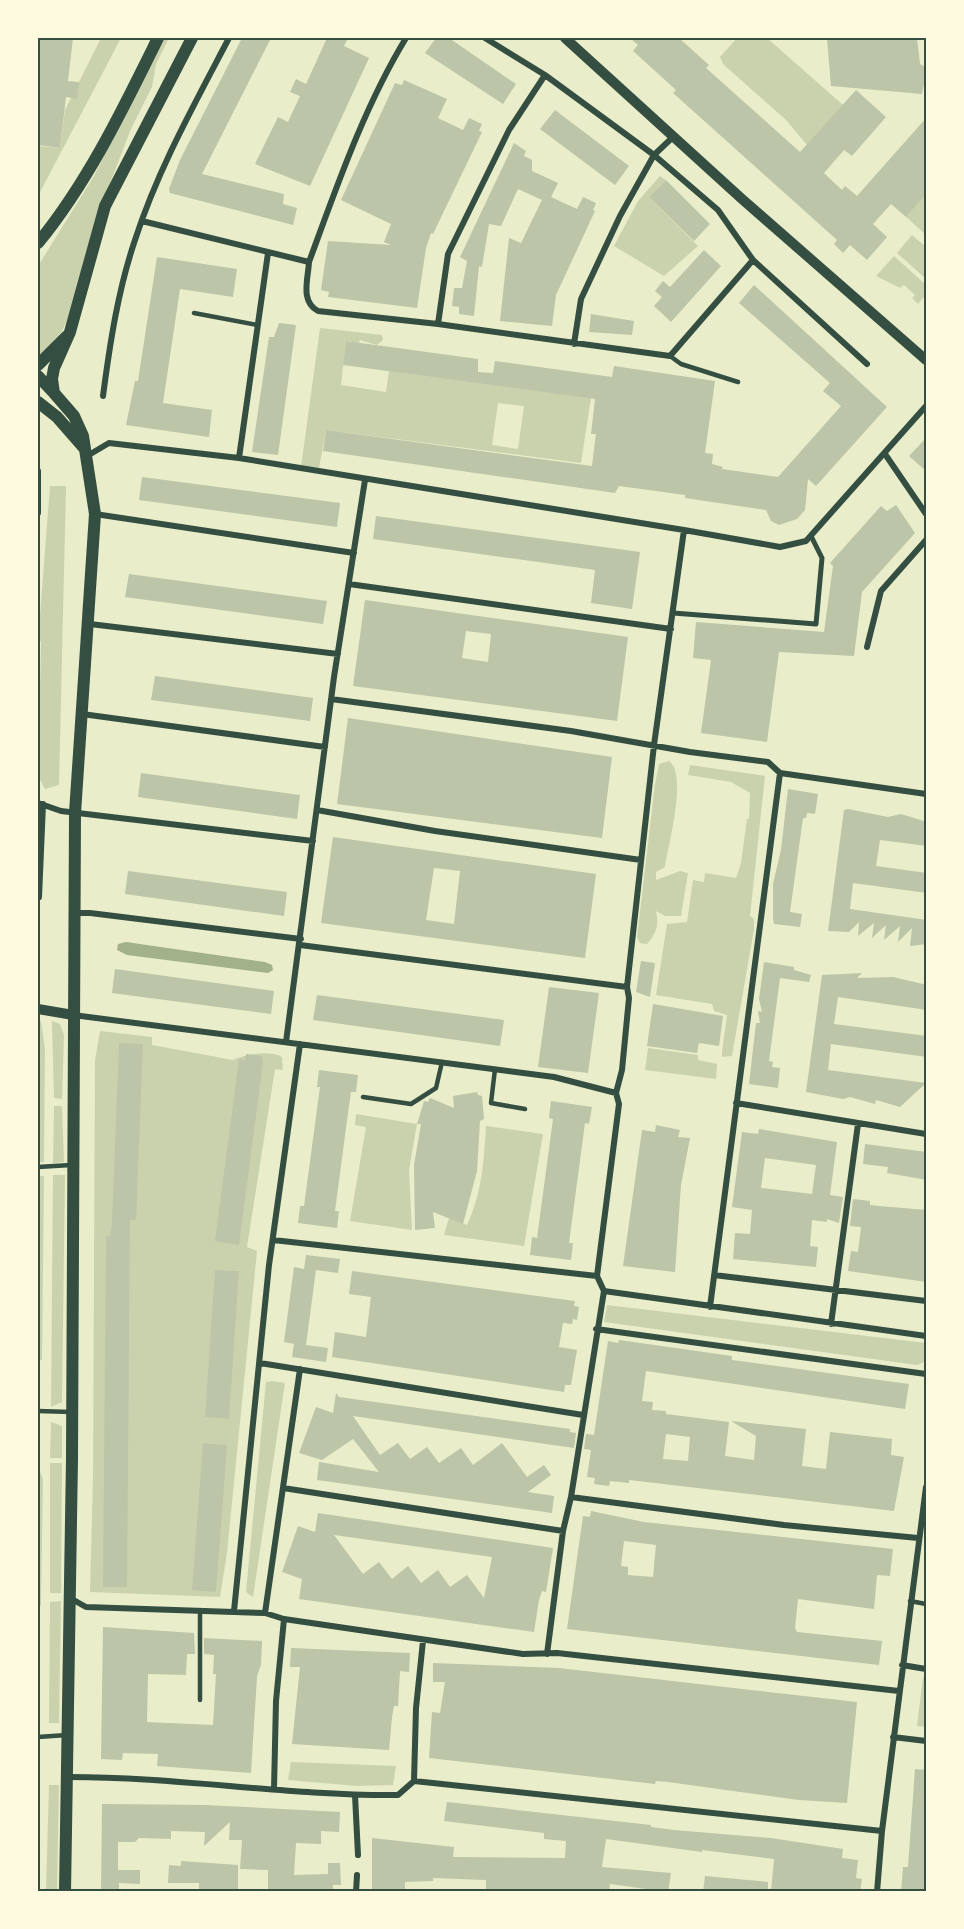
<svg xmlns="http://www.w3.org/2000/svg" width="964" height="1929" font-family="'Varela Round',sans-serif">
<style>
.green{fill:#cad2ad;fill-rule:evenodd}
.water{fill:#a3b18a}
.building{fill:#bcc5a7;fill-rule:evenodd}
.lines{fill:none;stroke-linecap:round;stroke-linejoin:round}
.service{stroke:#344e41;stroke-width:4.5}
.pedestrian{stroke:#344e41;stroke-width:5}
.minor{stroke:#344e41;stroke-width:6}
.tertiary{stroke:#344e41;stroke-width:10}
.secondary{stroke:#344e41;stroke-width:12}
.neatline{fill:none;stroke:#344e41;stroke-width:2}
</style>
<rect width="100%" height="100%" fill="#e9edc9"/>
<!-- green -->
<path class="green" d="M101,38H121L38,196V146L60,148L65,110Z
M162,38H169L156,64L152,87L131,129L97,217L70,314L62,331L38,360V266L94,176Z
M737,38H767L843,105L807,145L786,120L723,64L720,57Z
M660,176L666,180L649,197L698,246L664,276L614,246L638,201Z
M926,193V235L906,217Z
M912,235L926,247V279L897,253Z
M894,256L926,285V294L918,304L912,298L915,295L904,285L900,288L876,276Z
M320,328L382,335L383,340L377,345L360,340L359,343L346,341L341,385L386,392L389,371L591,398L581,463L326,430L319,468L301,467ZM498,403L524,406L518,449L492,445Z
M50,486H66L59,785L45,789L38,776L41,642L38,641Z
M669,761C688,774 668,845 665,867L656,872V880L680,871L688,873L681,916H665L656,911C659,926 657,932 647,944L640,943L637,937L655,784L659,764Z
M690,765L765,776L750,916L754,919V929L732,1056L722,1057V1052L727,1015L714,1011L712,1004L656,995L667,924L687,922L693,880L704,882L705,873L736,878L741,863L747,819H749L750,793L731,782L688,775Z
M38,1021H41L45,1049L44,1162H38L40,1071H38Z
M52,1021L60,1024L64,1035L62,1099L54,1098Z
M100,1031L152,1037V1045L233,1060C246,1054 269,1050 282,1057L283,1070L275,1069L247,1247L257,1251L227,1553L220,1597L90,1592L93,1478L95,1060Z
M648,1048L698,1055V1060L717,1064L716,1079L645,1070Z
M54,1106H62L64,1162L53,1163Z
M356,1114L417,1124L409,1170L412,1230L350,1221L366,1127L355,1125Z
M486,1126L543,1134L524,1246L444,1235L449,1218L467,1225C482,1194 484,1160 486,1126Z
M53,1175H65L62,1402L51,1407Z
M38,1176H44L42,1360H38Z
M607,1305L926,1343V1361L917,1365L604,1322Z
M272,1381L285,1383L253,1597L246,1592L266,1382Z
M51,1422L62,1426V1458H50Z
M50,1463H62L61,1593H50Z
M38,1466L43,1479L41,1606H38Z
M61,1601L59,1723H49L50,1602Z
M923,1677H926V1727L917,1726Z
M38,1754H40L38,1884Z
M291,1762L396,1766L393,1785L357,1786L288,1780Z
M49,1785H59L57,1891H46Z"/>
<!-- water -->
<path class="water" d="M126,942L265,962L272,965L273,970L268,973L127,955L117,950L118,944Z"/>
<!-- building -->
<path class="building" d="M38,38H73L68,81L79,82L77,99L66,97L60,148L38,145Z
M242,38H271L202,174L284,194L283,204L297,208L293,225L170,193L169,189L180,160Z
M327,38H348L344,46L369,58L310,186L255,164L278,117L288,122L300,96L290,92L296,79L306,84Z
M436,38H449L516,84L503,104L425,53Z
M630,38H679L709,65L706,68L800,152L856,90L886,117L852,156L844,150L824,173L842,190L845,186L857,196L927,117V193L906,217L891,204L873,224L887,237L867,260L850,245L843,253L834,244L837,240L673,93L676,90L633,51L638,45Z
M827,38H917L920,64L927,68L922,94L831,86Z
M404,80L447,99L438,118L463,130L469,118L482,124L479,131L482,132L433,234L431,233L426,248L417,308L328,297L329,292L321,290L328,241L391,245L384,242L391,224L341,200L395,83L402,85Z
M555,110L629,166L615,185L540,129Z
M514,143L526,151L524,156L532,160V171L558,183L551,197L577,209L583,197L596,203L593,210L595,211L556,295L552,326L500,321L509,238L521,243L542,200L518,189L501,226L489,224L482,267L479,266L474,316L459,314V307L452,306L454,288H462L467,261L460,257Z
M666,180L710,224L694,241L649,197Z
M704,250L721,266L671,322L654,306L662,297L655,291L663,281L670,287Z
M157,257L237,269L233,297L180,289L163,403L212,410L209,437L126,425L135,381H138Z
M754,285L887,407L816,486L808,479L805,510L797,519L779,525L771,521L766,510L685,498V495L619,486L615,493L323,451L326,430L592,466L596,434H591L595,399L343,365L346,341L478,359V372L493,373L495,361L612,377L614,366L715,381L705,453L713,454L712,464L723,467L722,469L778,477L841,406L823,391L830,383L739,303Z
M591,314L634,321L632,335L589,332Z
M279,323L296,325L278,455L252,452L269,337H274Z
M927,437V472L909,456Z
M142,477L340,503L337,527L139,500Z
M896,505L915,533L862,592L854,656L779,652L767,742L701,733L711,660L693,658L696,622L824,632L833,566L830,563L881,506L887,511Z
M376,516L640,552L632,609L591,603L595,570L373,539Z
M129,574L327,601L323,624L125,597Z
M365,600L628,637L617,721L353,686ZM466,631L491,634L488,662L462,658Z
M155,676L313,698L310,721L151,700Z
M348,718L612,757L602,838L337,804Z
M141,773L300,795L297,819L138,797Z
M788,789L818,794L815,814L807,813L806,818H803L790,912L802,914L800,927L774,924L773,918V884L781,850Z
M848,809L888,817L901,814L927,822V846L880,840L876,866L927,873V893L853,883L850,909L927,920V944L910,946L912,928L898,942L900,926L884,940L886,925L872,938L874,923L858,936L859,922L849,932L828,931L844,810Z
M333,837L596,874L585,958L321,923ZM434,868L460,871L454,924L426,920Z
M128,871L287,892L284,916L125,894Z
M641,961L655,963L650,997L636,992Z
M764,962L794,967V970L811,975L809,982L780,978L769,1061L773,1062L772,1067L780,1068L778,1088L749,1084L756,1023H760L758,1011L762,1012L759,999Z
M115,969L274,991L271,1014L112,993Z
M862,973L857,978L893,977L927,985V1010L838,997L834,1024L927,1036V1057L831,1044L828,1070L926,1083L900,1107L876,1100L875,1104L850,1097L843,1099L806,1092L822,975Z
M549,987L599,993L588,1073L538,1067Z
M317,995L504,1020L500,1046L313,1020Z
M653,1004L723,1016L719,1046L699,1043L697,1053L647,1046Z
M119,1043L143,1044L136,1220H130L127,1587H103L106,1236L110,1237L112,1222Z
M246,1054L262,1056L263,1062L239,1245L215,1241L239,1059L245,1060Z
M319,1070L358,1075L356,1092H351L348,1113L335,1211H339L337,1228L298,1223L300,1206H304L320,1087H317Z
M477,1092L478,1095L482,1096L484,1119L480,1121L477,1171L463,1224L433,1212L435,1228L415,1230L414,1165L421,1124H417L424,1101L428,1102L430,1098L454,1108L453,1096Z
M551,1101L592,1107L589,1124L585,1123L569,1243H573L571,1260L530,1255L532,1237L537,1238L553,1119L549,1118Z
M656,1125L680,1130L678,1137L690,1138L681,1185L675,1272L623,1266L642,1130L655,1132Z
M759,1129L837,1142L830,1195L843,1197L839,1223L827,1219V1222L812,1220L810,1246L818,1247L816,1267L733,1259L735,1233L750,1234L752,1210L732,1207L742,1132L758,1134ZM765,1158L816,1165L812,1194L761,1188Z
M865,1144L927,1152V1180L887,1173L888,1167L863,1164Z
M853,1199L870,1201V1205L879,1206L927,1210V1282L848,1271L851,1251L858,1252L861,1227L850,1226Z
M306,1255L340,1259L338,1273L316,1270L306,1345L328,1348L326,1362L292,1357L294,1344L284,1342L294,1267L304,1269Z
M215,1270L239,1271L229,1419L205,1417Z
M352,1271L575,1301L574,1306L579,1307L577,1320L573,1319L572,1324L563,1323L559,1347L577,1350L571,1385H565L564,1392L332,1357L335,1332L366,1337L371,1297L349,1294Z
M619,1340L732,1356V1360L909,1384L905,1409L646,1371L642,1401L653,1402L652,1410L666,1411V1414L729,1422L725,1456L754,1460L756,1436L731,1421L806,1429L802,1466L826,1469L830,1432L892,1439L891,1455L904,1457L894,1511L629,1480V1483L610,1481L609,1486L594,1484L595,1478L587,1477L591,1450L584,1449L586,1434L594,1435L608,1341L618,1343ZM666,1434L690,1437L688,1461L663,1459Z
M336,1393L339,1397L570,1429V1432L576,1433L574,1448L353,1416L380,1455L398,1443L410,1459L427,1447L439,1463L461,1448L473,1465L502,1443L527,1477L544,1465L551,1475L528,1492L554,1496L552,1513L317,1480L319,1462L379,1472L353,1439L322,1460L299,1453L316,1407L333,1413Z
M203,1443L227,1445L216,1592L192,1590Z
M591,1511L644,1522L893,1549L890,1576L877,1575L874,1609L798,1599L795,1628L797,1632L882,1641L879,1665L567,1629L583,1516L590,1517ZM624,1541L656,1545L653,1577L628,1575V1567L621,1566Z
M318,1513L553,1548L546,1592L542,1591L539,1600L534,1632L299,1599L302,1579L282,1572L298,1526L315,1532ZM334,1535L492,1557L484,1598L467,1575L450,1587L438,1570L421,1583L408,1566L392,1579L379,1562L363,1574Z
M103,1627L194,1633L195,1654H187L186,1675L148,1674L147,1722L213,1725L216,1674H213L214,1655L204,1654V1638L262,1641L261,1665L257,1676L251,1773L157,1766L158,1754L123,1753L122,1760L101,1759Z
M291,1648L410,1653L409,1672L400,1671L398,1706H394L392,1717L389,1750L292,1744L300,1667H290Z
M433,1663L559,1668L857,1702L847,1803L799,1800L668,1782L656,1781L655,1784L429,1758L432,1712L440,1713L445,1682H433Z
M915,1769L927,1770V1892H901L903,1867H908Z
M447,1802L651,1825V1827L674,1830L771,1838L843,1849L842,1858L858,1860L856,1878L862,1879L860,1892H771L774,1859L702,1850V1852L606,1839L602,1867L671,1873L668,1892L610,1884L609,1892H486V1880L433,1878V1881L405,1882V1892H372V1838L454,1847L453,1857L565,1858L566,1841L544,1839V1833L444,1821Z
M102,1804L206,1805L340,1812L339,1832L321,1831V1844L296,1843L294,1875L328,1874V1863H340L341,1885H333V1892L268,1890V1870L240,1869L242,1840H229L230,1822L204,1846L205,1832L171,1831V1839L139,1838L135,1842H118V1870H140V1884L119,1883V1892H101Z
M181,1861L238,1865V1891L199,1890V1883H168L169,1865L181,1866Z
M705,1876L768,1882V1892H703Z"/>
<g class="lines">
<!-- service -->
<path class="service" d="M194,313L257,325
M670,356L681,364L738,382
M495,1069L491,1103L525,1109
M363,1097L411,1104L436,1088L442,1062
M38,1167L71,1165
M38,1411L71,1412
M910,1601L926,1604
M200,1700V1611
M38,1737L67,1735"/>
<!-- pedestrian -->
<path class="pedestrian" d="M673,613L816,624L822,558L811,536"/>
<!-- minor -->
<path class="minor" d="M485,38L545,75L654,155L718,210L753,260L867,364
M142,221L309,262C308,280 300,301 318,311L438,324L670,356L753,260
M309,262C337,186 364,107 406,38
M438,324L448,254L509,130L545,75
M574,344L581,299L620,216L654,155L674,136
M103,396C110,343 118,290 135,240C158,169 195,103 229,38
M885,454L926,514
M87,456L109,443L239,458L684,530
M239,458L268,253
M38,471V513
M95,514L354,553
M349,584L671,629
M90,624L338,654
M867,647L881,591L926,540
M331,699L571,731L690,752L768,762L780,773L926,794
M82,714L325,747
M38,803L61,811L313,841
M317,810L435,831L641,860
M39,897L43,804
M75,913H90L301,939
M300,945L627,987
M73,1015L554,1077L616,1093L619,1104L597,1276L604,1291L571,1497L563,1531L547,1654
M286,1042L334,677L365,480
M616,1093L622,1070L629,998L627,987L654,745L684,530L780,547L806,541L926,406
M736,1103L926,1134
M273,1240L597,1276
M714,1275L926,1301
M604,1291L926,1336
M710,1307L780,773
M831,1324L858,1124
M596,1329L926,1374
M260,1363L583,1415
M283,1488L563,1531
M571,1497L784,1525L918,1538
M70,1598L86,1607L265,1613L284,1619L523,1654L557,1653L899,1691
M234,1611L269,1265L300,1044
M265,1613L300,1369
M902,1665L926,1669
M893,1737L926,1741
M69,1777C179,1777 288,1796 398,1795L414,1781L882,1831
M414,1781L416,1708L423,1641
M274,1789L276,1701L284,1619
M355,1795L358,1855
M356,1892L357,1875
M877,1892L882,1831L926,1487"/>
<!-- tertiary -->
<path class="tertiary" d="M565,38L742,199L926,360
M38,1009L73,1015"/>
<!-- secondary -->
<path class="secondary" d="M38,243C88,182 123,109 158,38
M38,365L67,336
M38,376L53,392
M38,402L57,417L85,449
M65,1892L72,1459L75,813L95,514L83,436L74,416L54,393L52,379L54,368L70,332L105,206L192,38"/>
</g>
<!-- border -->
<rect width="964" height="1929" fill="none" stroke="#fefae0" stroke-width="78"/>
<rect x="39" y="39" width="886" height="1851" class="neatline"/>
</svg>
